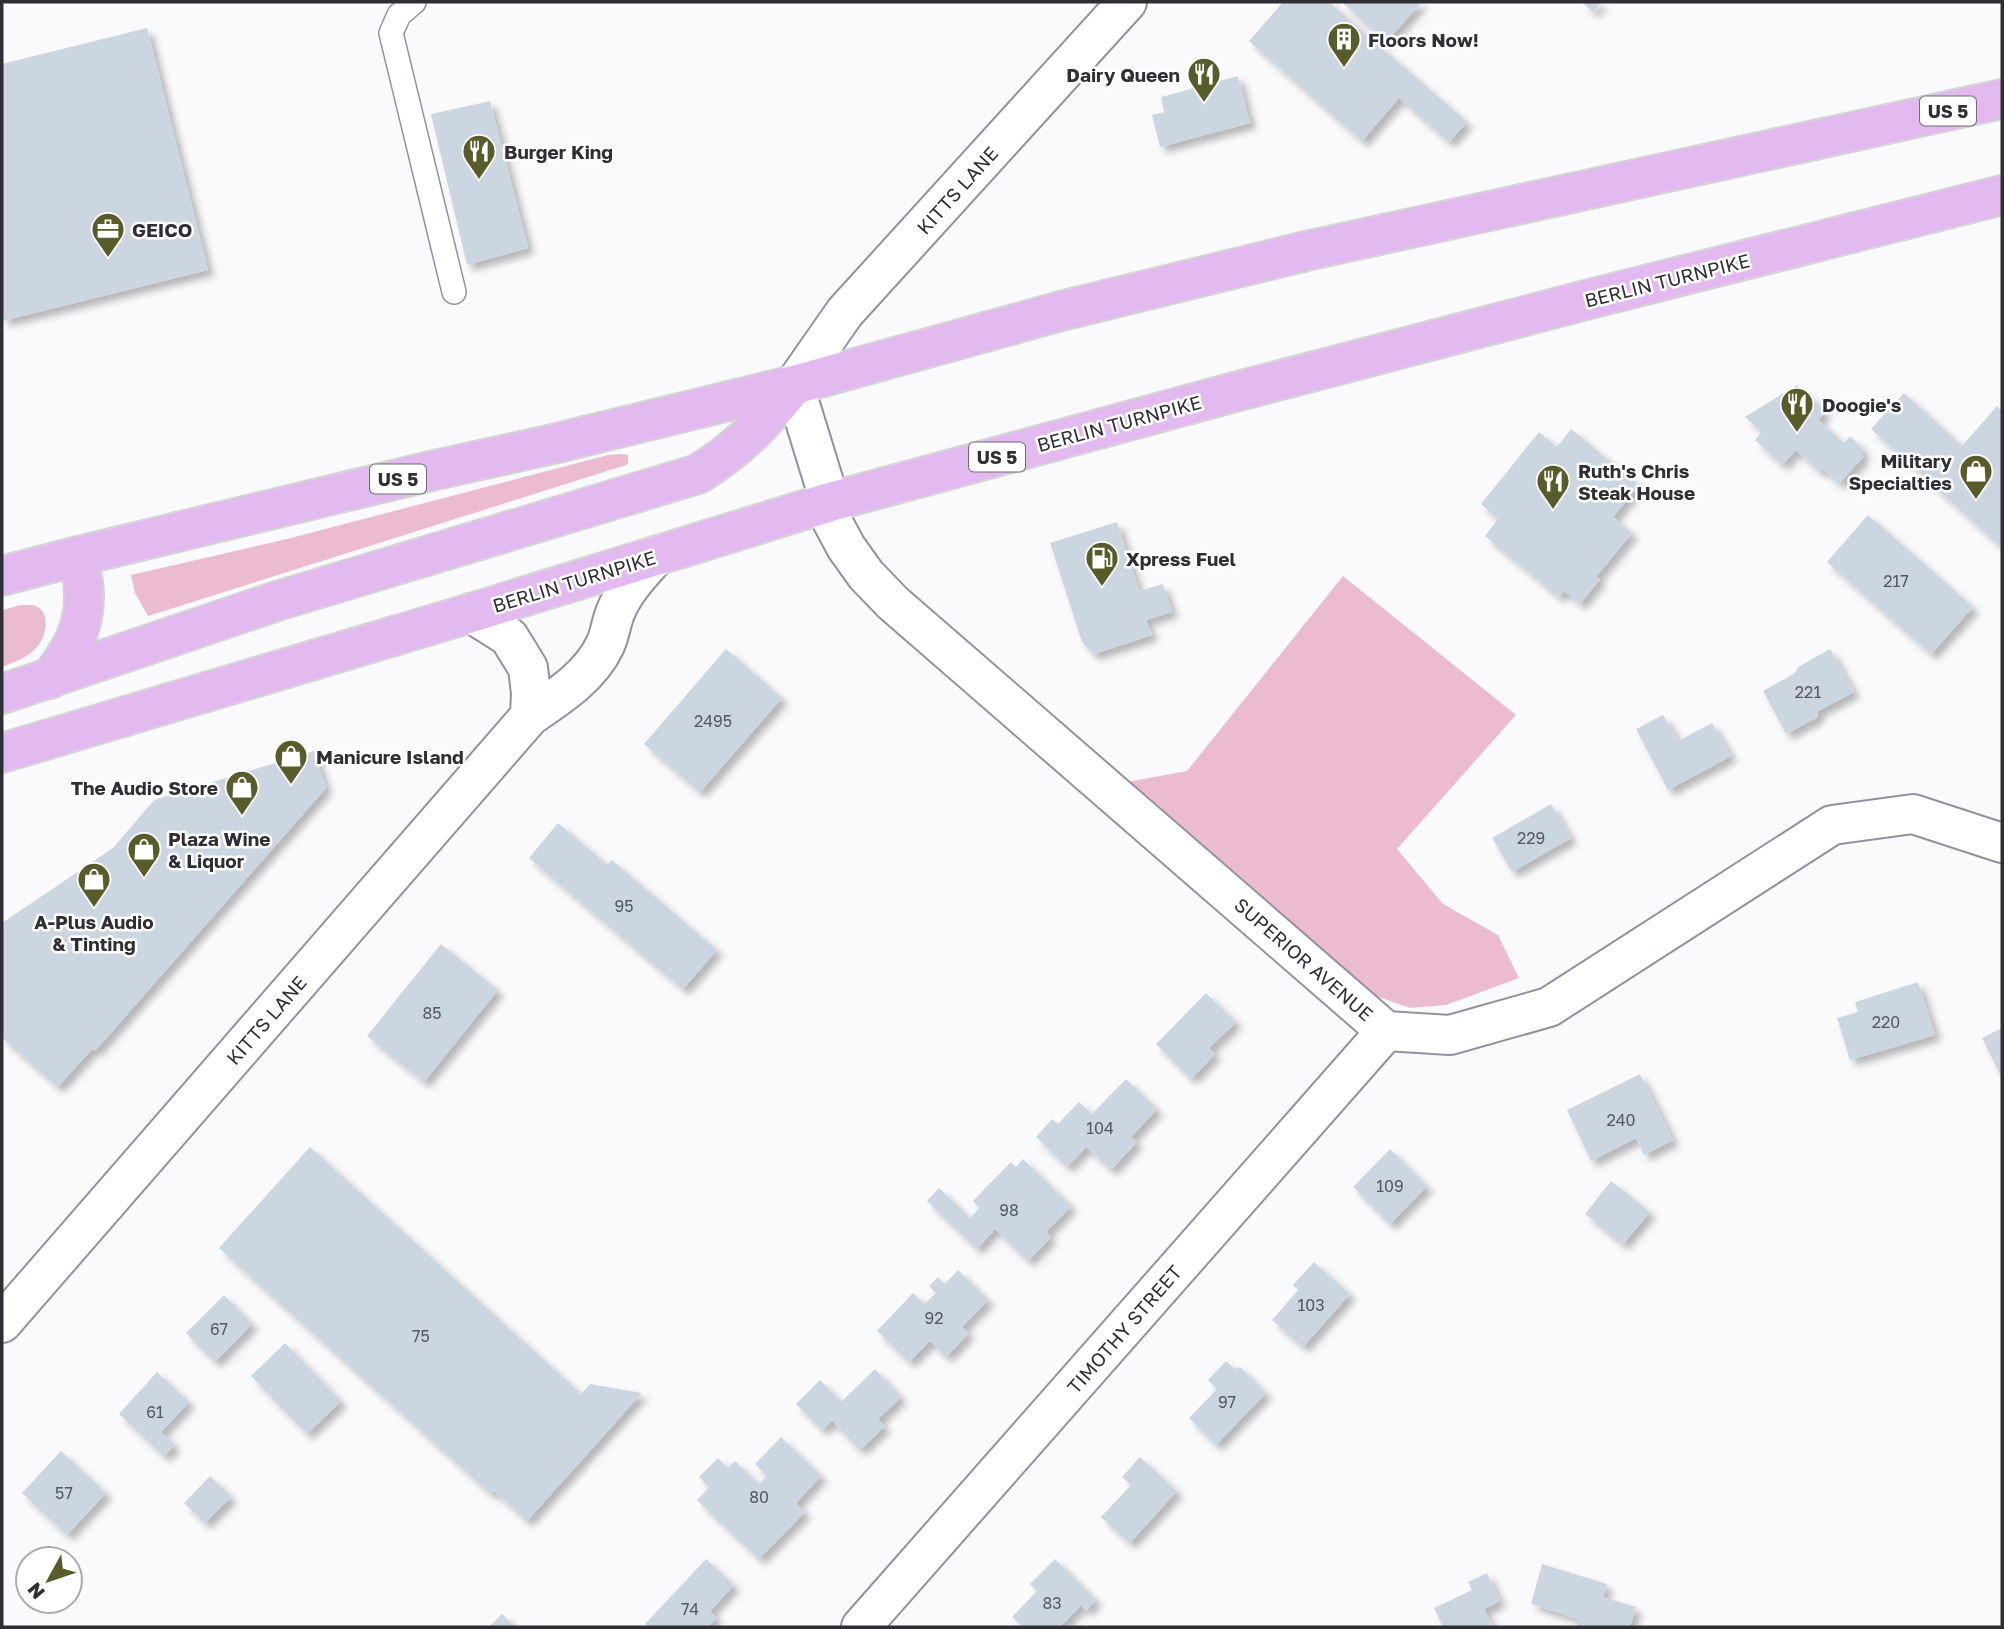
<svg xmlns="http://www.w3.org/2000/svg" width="2004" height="1629" font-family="'Golos Text',sans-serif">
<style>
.green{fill:#ebbbcf}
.building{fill:#ccd6e1;filter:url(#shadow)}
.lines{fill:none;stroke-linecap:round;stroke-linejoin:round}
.service-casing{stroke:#91929e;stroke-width:26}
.minor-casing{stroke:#91929e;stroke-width:42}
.tertiary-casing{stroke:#91929e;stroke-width:42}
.trunk-casing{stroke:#d5d5d6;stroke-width:42}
.service{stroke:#fff;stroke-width:23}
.minor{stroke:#fff;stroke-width:38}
.tertiary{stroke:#fff;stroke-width:38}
.trunk{stroke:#e2baef;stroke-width:38}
.labels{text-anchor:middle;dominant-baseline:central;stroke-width:5;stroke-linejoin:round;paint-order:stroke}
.number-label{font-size:16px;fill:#56585f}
.shield{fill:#fff;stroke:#6d6d71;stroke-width:2}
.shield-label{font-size:18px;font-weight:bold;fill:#2e2e34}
.poi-label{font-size:19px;font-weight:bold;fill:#2e2e34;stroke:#fff;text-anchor:start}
.street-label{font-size:19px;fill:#2e2e34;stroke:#fff}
</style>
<defs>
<filter id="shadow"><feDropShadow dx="6" dy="6" stdDeviation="3.5" flood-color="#0004"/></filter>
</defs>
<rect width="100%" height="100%" fill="#fafafd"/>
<!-- green -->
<path class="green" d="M620,454L628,455V463L626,465L148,616L135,593L131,575L287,539L608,455Z
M1343,576L1516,715L1397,849L1443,904L1498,935L1519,978L1446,1005L1410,1008L1373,995L1127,782L1187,771Z
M21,605C22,605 32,605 33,605C52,610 47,637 36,648C27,658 14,662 2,667V610Z"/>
<!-- building -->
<path class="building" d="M1283,2H1329L1467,122L1449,142L1399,98L1362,141L1249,41Z
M1342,2H1422L1386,42Z
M1582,2H1602L1593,12Z
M147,28L208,270L2,321V64Z
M1238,76L1250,123L1160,147L1152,115L1164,112L1161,97Z
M490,101L528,248L467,265L431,114Z
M1797,385L1826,411L1818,420L1844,443L1850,436L1864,450L1861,453L1864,456L1839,484L1823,469L1820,472L1796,450L1782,465L1755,440L1762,432L1745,417Z
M1904,393L1962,446L1997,406L2002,411V548L1871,429Z
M1571,429L1639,485L1613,517L1632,533L1596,577L1600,579L1580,604L1564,591L1559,597L1485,536L1498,519L1481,504L1539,432L1557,447Z
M1868,515L1973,607L1931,654L1827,562Z
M1117,522L1139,591L1163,584L1172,612L1146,620L1152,635L1094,654L1082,642L1050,543Z
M726,649L782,698L700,792L644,744Z
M1830,649L1854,692L1818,711V717L1786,734L1763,691L1795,673L1798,667Z
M1663,715L1678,741L1712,723L1731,756L1668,790L1636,729Z
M314,751L326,788L95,1051L92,1049L58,1087L2,1038V923L113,848L154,800Z
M1551,804L1571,838L1512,872L1492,838Z
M558,823L608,865L612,860L717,950L683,989L529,858Z
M441,944L498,990L424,1082L367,1036Z
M1918,982L1935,1035L1850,1060L1837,1018L1858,1012L1855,1002Z
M1206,993L1236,1022L1209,1048L1215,1054L1191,1079L1156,1044Z
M2002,1028V1078L1982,1038Z
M1640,1074L1673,1140L1644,1155L1636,1138L1591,1161L1567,1110Z
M1126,1079L1157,1109L1131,1137L1137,1142L1111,1170L1086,1147L1067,1167L1036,1137L1052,1119L1058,1124L1079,1102L1092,1114Z
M310,1147L581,1394L590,1384L642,1393L527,1521L494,1491L491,1494L219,1248Z
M1390,1149L1427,1186L1390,1224L1353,1187Z
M1023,1159L1071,1206L1046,1232L1051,1237L1028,1261L995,1229L977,1249L927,1201L939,1188L970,1218L979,1208L973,1201L1011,1162L1016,1167Z
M1611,1181L1650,1212L1623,1244L1585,1214Z
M1314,1262L1350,1294L1303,1347L1272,1320L1298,1290L1293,1285Z
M958,1270L988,1300L962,1327L969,1333L946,1357L930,1341L909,1362L877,1331L913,1293L924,1304L936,1293L929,1286L938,1277L945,1284Z
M224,1295L252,1324L215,1362L186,1333Z
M285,1343L341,1401L307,1434L251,1376Z
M1226,1361L1235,1369L1240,1367L1266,1393L1216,1445L1189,1418L1217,1389L1208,1380Z
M875,1369L901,1397L878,1419L885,1426L860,1450L832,1421L822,1430L796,1404L820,1380L841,1402Z
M157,1372L189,1402L161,1432L175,1445L164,1456L119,1414Z
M781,1437L821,1476L796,1503L805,1512L759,1559L697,1500L709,1487L699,1477L718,1458L728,1468L735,1461L759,1484L767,1476L755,1464Z
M61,1451L106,1493L67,1535L22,1493Z
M1140,1457L1177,1491L1130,1543L1101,1517L1131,1485L1122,1477Z
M210,1476L231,1497L205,1523L184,1503Z
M706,1559L734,1585L710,1611L717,1618L708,1627H648L645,1624Z
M1055,1559L1096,1600L1086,1611L1081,1605L1060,1627H1023L1012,1617L1037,1591L1030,1584Z
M1542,1564L1607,1584L1603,1597L1636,1607L1630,1627H1576L1578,1619L1531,1604Z
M1487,1573L1500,1601L1484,1609L1494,1627H1443L1434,1608L1472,1590L1468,1582Z
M502,1614L515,1627H489Z"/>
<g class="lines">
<defs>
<path id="service" d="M414,2L399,15L391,33L454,292"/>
<path id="minor" d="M830,502L831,519L846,547L866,575L893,603L1386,1031L1450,1035L1549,1007L1832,825L1913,814L2002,843
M471,613L509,637L528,668L531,693L530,716
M2,1323L530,716C558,697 590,677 605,645C610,635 611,623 615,613C624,590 640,574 656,556
M861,1627L1386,1031"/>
<path id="tertiary" d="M830,502L794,385L845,312L1127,2"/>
<path id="trunk" d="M2,576L78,556L435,470L553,444L794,385L1061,311L1306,251L2002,99
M50,679C70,652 85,629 84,594C84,582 80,568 78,556
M2,694L277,601L698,474C740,448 764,422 794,385
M2,753L471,613L830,502L1231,393L1582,301L2002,195"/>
</defs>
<!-- service casing -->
<use href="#service" class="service-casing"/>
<!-- minor casing -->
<use href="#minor" class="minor-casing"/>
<!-- tertiary casing -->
<use href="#tertiary" class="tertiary-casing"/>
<!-- trunk casing -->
<use href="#trunk" class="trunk-casing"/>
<!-- service -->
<use href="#service" class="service"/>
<!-- minor -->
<use href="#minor" class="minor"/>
<!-- tertiary -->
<use href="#tertiary" class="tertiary"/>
<!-- trunk -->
<use href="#trunk" class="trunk"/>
</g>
<!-- icons -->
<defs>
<symbol id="building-pin" viewBox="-11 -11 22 30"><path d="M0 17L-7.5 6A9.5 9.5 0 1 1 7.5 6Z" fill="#585c2a" stroke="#fff"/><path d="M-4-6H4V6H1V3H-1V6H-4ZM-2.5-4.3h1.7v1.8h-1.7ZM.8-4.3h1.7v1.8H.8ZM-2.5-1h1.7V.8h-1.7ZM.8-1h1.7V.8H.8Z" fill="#fff"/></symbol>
<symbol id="restaurant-pin" viewBox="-11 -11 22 30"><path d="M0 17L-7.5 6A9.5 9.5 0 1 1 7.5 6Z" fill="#585c2a" stroke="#fff"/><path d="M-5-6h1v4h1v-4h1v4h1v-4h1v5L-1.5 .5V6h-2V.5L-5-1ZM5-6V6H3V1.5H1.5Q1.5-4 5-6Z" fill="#fff"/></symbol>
<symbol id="office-pin" viewBox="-11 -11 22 30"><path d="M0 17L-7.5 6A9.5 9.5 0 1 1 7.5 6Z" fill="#585c2a" stroke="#fff"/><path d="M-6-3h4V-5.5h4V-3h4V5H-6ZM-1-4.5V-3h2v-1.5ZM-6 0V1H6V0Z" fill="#fff"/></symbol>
<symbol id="shop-pin" viewBox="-11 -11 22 30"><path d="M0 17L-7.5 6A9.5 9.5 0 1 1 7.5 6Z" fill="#585c2a" stroke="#fff"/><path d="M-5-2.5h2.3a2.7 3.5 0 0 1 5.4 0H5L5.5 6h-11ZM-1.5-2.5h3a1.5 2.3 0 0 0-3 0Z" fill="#fff"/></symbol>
<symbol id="fuel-pin" viewBox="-11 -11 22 30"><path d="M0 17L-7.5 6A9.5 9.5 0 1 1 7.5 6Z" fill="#585c2a" stroke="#fff"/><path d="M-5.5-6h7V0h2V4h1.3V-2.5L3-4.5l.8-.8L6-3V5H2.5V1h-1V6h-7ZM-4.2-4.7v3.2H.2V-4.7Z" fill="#fff"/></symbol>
</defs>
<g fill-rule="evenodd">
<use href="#building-pin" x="1325" y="20" width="38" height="52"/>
<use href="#restaurant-pin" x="1185" y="55" width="38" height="52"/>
<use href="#restaurant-pin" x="460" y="132" width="38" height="52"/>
<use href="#office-pin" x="89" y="210" width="38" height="52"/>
<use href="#restaurant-pin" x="1778" y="385" width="38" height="52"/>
<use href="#shop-pin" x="1957" y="452" width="38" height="52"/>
<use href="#restaurant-pin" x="1534" y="462" width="38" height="52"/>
<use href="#fuel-pin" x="1083" y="539" width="38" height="52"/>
<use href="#shop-pin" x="272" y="737" width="38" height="52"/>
<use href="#shop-pin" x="223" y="768" width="38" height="52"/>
<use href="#shop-pin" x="125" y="830" width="38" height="52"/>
<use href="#shop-pin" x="75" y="860" width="38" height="52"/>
</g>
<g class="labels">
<!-- number labels -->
<g class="number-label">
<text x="1896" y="581">217</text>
<text x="1808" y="692">221</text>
<text x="713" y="721">2495</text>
<text x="1531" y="838">229</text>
<text x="624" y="906">95</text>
<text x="432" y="1013">85</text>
<text x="1886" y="1022">220</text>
<text x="1621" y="1120">240</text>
<text x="1100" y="1128">104</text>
<text x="1390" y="1186">109</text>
<text x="1009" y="1210">98</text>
<text x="1311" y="1305">103</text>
<text x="934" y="1318">92</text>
<text x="219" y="1329">67</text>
<text x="421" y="1336">75</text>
<text x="1227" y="1402">97</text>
<text x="155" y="1412">61</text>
<text x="64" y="1493">57</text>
<text x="759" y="1497">80</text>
<text x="1052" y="1603">83</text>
<text x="690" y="1609">74</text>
</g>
<!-- shield labels -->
<g class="shield">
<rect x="1920" y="96.5" width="56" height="29" rx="5"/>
<rect x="969" y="442.5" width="56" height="29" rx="5"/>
<rect x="370" y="464.5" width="56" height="29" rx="5"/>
</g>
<g class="shield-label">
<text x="1948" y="111">US 5</text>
<text x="997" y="457">US 5</text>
<text x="398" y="479">US 5</text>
</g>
<!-- poi labels -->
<g class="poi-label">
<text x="1368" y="39">Floors Now!</text>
<text x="1180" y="74" text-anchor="end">Dairy Queen</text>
<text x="504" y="151">Burger King</text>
<text x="132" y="229">GEICO</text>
<text x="1822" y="404">Doogie's</text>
<text x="1952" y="460" text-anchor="end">Military<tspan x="1952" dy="22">Specialties</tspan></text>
<text x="1578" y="470">Ruth's Chris<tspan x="1578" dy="22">Steak House</tspan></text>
<text x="1126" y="558">Xpress Fuel</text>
<text x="316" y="756">Manicure Island</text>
<text x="218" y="787" text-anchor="end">The Audio Store</text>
<text x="168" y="838">Plaza Wine<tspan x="168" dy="22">&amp; Liquor</tspan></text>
<text x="94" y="921" text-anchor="middle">A-Plus Audio<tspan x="94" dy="22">&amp; Tinting</tspan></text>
</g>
<!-- street labels -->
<g class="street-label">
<text transform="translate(957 190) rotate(-48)">KITTS LANE</text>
<text transform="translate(1667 280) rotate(-14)">BERLIN TURNPIKE</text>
<text transform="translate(1119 423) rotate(-15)">BERLIN TURNPIKE</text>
<text transform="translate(574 581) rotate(-17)">BERLIN TURNPIKE</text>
<text transform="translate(1304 959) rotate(41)">SUPERIOR AVENUE</text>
<text transform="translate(266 1020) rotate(-49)">KITTS LANE</text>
<text transform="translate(1124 1329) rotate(-49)">TIMOTHY STREET</text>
</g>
</g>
<!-- border -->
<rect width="2004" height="1629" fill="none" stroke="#2e2e34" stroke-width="7"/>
<!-- north arrow -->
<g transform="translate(49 1580) rotate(230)"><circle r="33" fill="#ffffff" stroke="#ababae" stroke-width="2"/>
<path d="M0-5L12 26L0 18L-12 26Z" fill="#585c2a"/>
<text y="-10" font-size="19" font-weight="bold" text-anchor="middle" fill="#2e2e34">N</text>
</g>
</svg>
